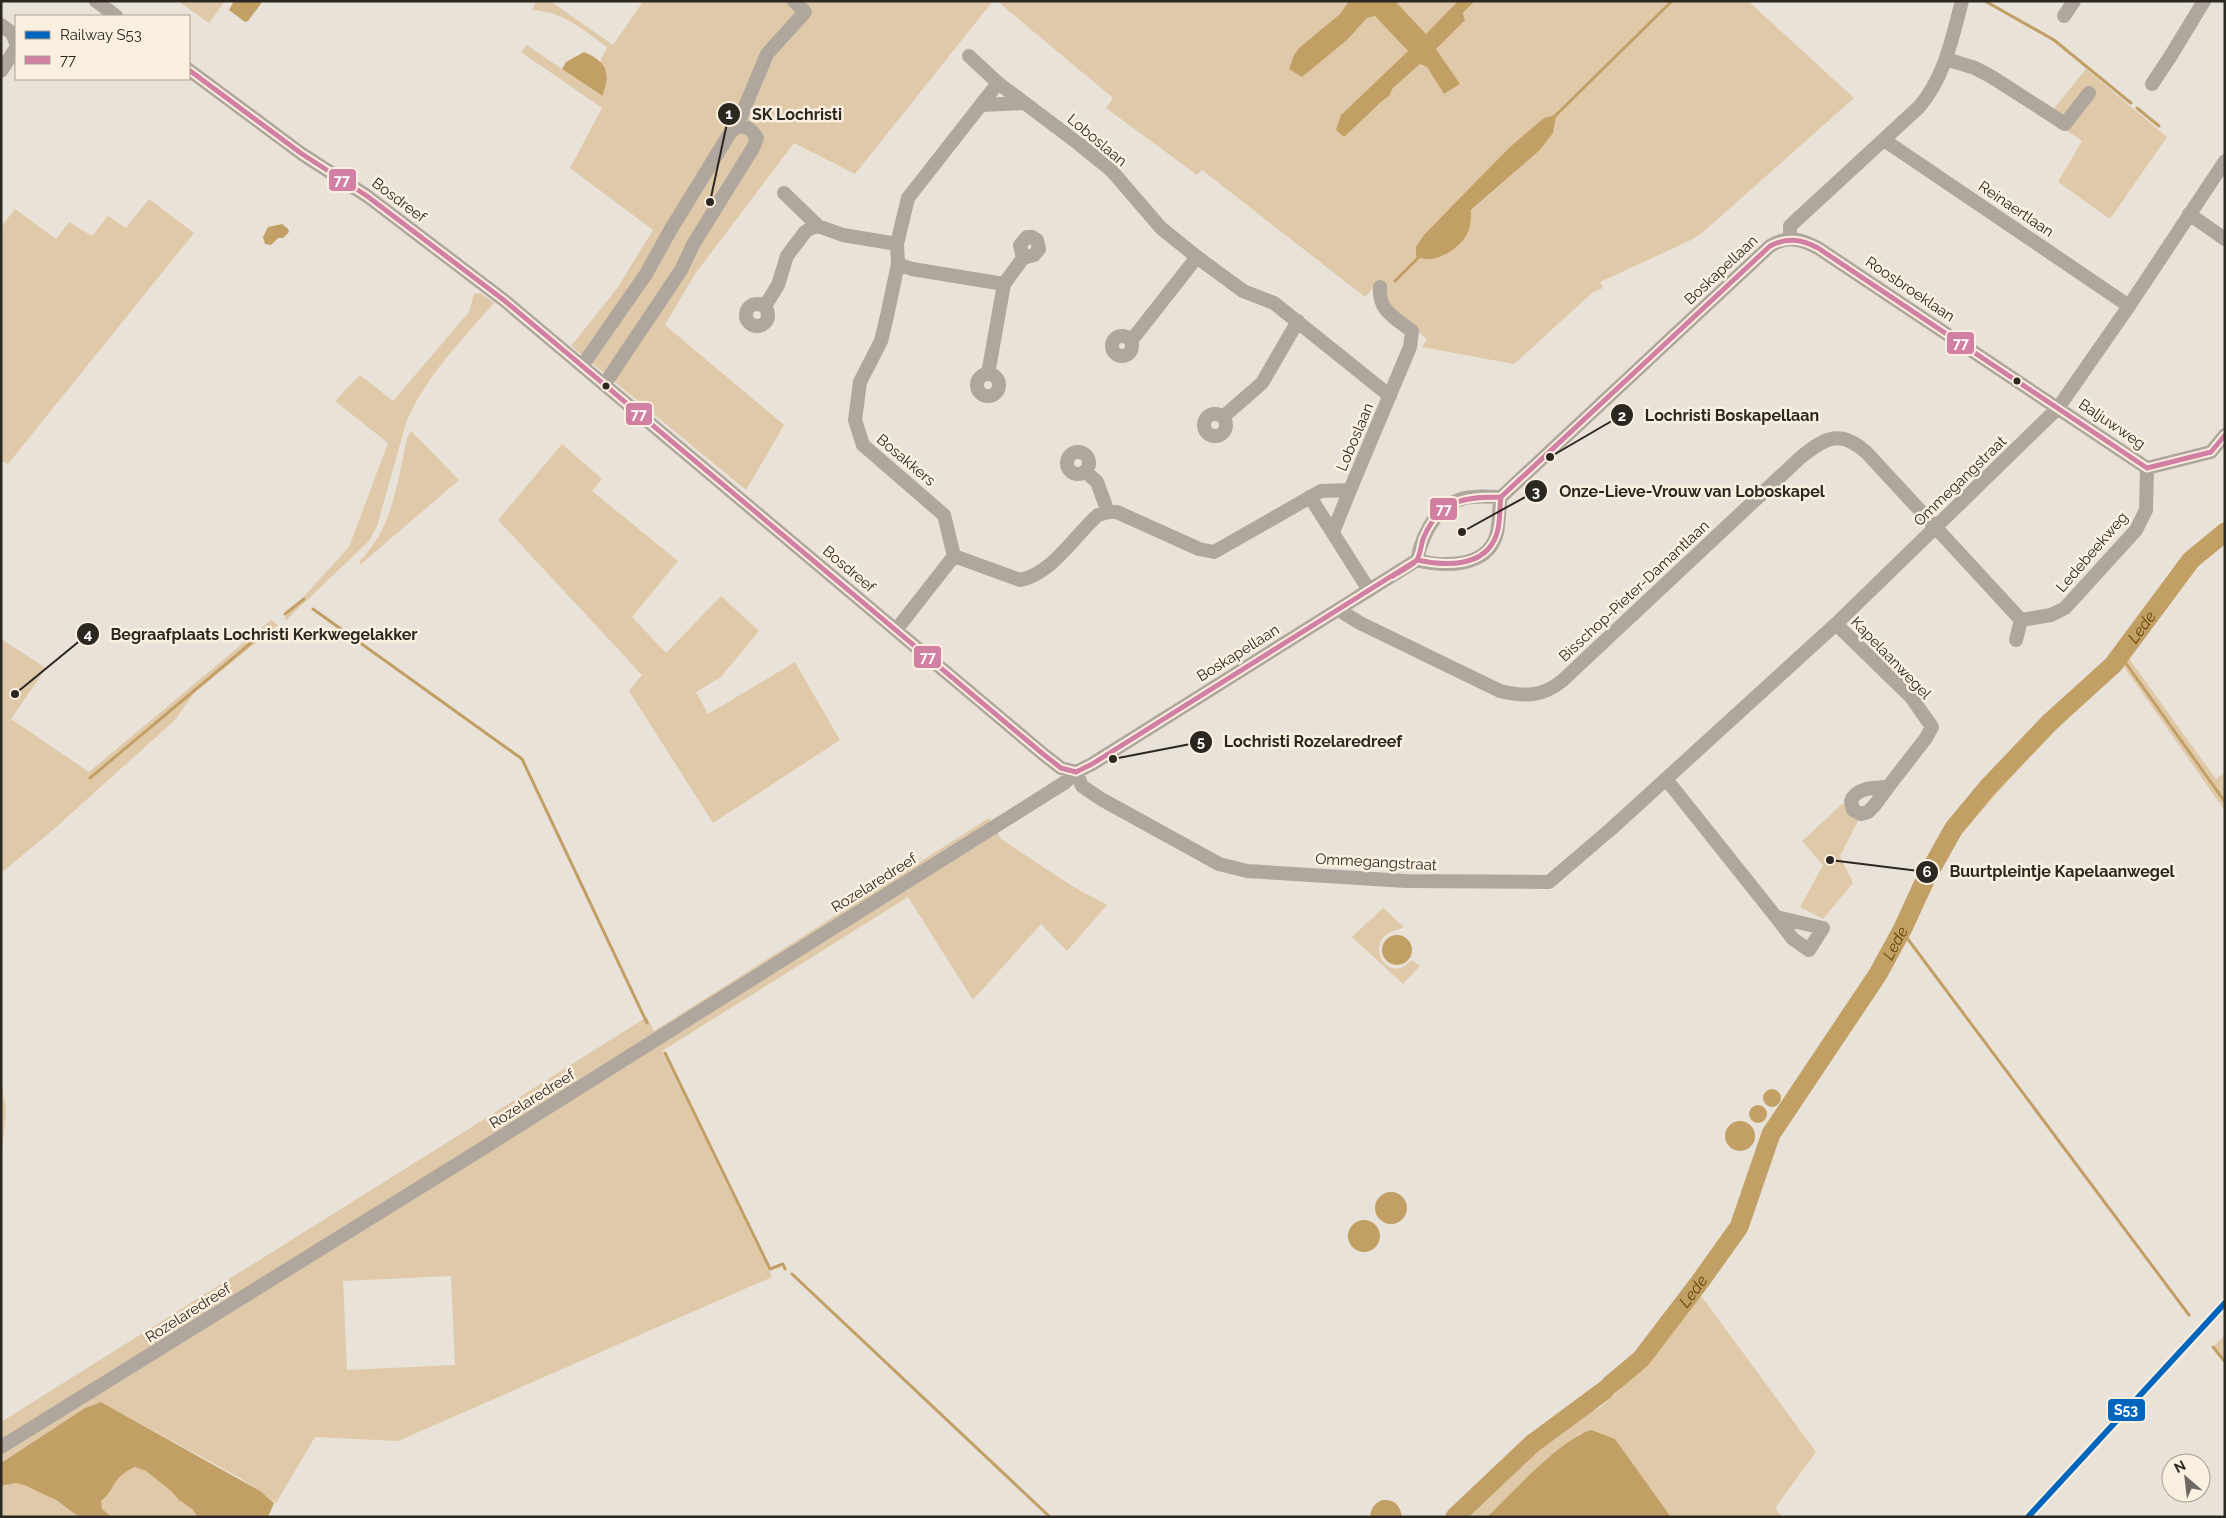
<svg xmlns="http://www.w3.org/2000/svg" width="2226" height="1518" font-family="Raleway,sans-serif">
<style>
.green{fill:#e0c9a8;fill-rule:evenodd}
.water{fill:#c29f65}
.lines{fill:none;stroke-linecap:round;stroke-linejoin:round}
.stream{stroke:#c29f65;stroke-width:3}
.river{stroke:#c29f65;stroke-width:19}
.minor{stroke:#afa79d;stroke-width:14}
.bus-1-casing{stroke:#fbf0e0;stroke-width:9}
.bus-1{stroke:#d27fa4;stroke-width:5}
.rail-1-casing{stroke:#fbf0e0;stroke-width:10}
.rail-1{stroke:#0065bd;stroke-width:6}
.bus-dot{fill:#2b2721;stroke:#fbf0e0;stroke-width:2}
.labels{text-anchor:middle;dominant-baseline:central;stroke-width:5;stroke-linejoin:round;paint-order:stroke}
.street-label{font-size:15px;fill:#2b2721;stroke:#fbf0e0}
.water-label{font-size:16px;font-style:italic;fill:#674606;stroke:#fbf0e0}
.leader{fill:none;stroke:#2b2721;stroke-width:2}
.callout-dot{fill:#2b2721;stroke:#fbf0e0;stroke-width:2}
.mark-label{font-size:15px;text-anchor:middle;font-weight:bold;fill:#fff}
.callout-label{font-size:16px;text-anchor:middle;font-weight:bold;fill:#2b2721;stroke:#fbf0e0;stroke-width:5;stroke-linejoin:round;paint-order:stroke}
.line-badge{stroke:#fbf0e0;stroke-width:2}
.badge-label{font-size:14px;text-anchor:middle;font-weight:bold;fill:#fff}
</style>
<rect width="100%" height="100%" fill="#e8e2d9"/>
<!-- green -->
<path class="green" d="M178,1H225L209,23Z
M536,1H550L613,45L642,3L640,1H993L855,174L794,143L695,274L665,325L784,425L746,490L571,346L618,287L653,230L570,168L602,108L521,52L527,45L601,96L607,73L600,62L607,47C582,29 564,12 532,10Z
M997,1H1349L1340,14L1299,48L1294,55L1289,69L1348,39L1367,18L1376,16L1408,51L1341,115L1389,96L1393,88L1420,64L1427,67L1444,94L1460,84L1435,49L1464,20L1463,14L1475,1H1748L1854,98L1703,232L1693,239L1600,282L1603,288L1592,293L1514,364L1422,347L1427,339L1398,314L1376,284L1365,297L1202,170L1197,175L1106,108L1113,98ZM1544,118L1540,150L1471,211C1470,232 1463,245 1443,255L1457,201Z
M1395,1H1458L1426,35Z
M2086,69L2167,137L2110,219L2058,182L2082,141L2047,117Z
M149,199L194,233L8,464L1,460V227L15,209L56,239L69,222L92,236L108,216L126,228Z
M480,293L494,303C461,341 425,377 406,423L377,526L369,541L286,620L284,618L349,547L388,443L335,401L360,375L393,401L469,312L474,294Z
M411,431L459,480L361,564L359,562C393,527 397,484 407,438Z
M562,444L602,479L592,491L678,561L632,617L666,653L721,596L759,631L721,677L696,692L708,714L795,662L840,740L713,823L629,691L642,675L498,520Z
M2225,535V540L2192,569L2165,610L2128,657L2216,779L2225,772V811L2124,667C2064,719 2009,777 1958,839L1954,834L2008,771L2051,726L2120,661L2193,563Z
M271,620L278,625L194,693L175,720L54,829L1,873V639L46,668L11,719L89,772Z
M1845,803L1859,819L1840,856L1853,883L1823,919L1800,907L1823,865L1802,841L1841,805Z
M989,818L1001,839L1072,886L1107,905L1067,951L1041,924L973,1000L908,897L662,1051L772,1277L398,1441L315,1437L276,1503L240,1478L101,1402L85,1408L1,1463V1422L647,1017L654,1031ZM451,1276L455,1365L347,1370L343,1281Z
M1383,908L1404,927C1397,931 1388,931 1383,938C1372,951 1386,975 1403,967C1406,965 1409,962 1412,960L1420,966L1403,984L1352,937Z
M1,1083L6,1109L1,1160Z
M1699,1293L1816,1452L1775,1508L1782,1517H1671L1615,1439L1580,1433L1541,1465L1487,1517H1443L1522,1444L1580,1402L1598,1409C1641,1374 1666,1338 1699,1293Z
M2225,1335V1362L2213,1347Z
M135,1466L146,1471L171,1491L179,1500L192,1509L198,1517H112L102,1509L101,1501L105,1498L118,1476Z
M16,1483L46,1494L79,1517H1V1486Z"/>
<!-- water -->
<path class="water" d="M234,1H263L248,21L245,22L229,10Z
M1349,1H1395L1426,34L1458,1H1475L1463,13L1465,20L1436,49L1460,84L1444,94L1427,67L1420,64L1393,88L1389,96L1382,101L1344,137L1336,130L1341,115L1408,51L1375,16L1367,18L1348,39L1302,77L1289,69L1294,55L1299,48L1340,14Z
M584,52C608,62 611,74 602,96L562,69L566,62Z
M1556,115L1553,133L1540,150L1471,210C1471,219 1471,226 1467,234C1459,250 1432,266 1416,256V247L1423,236L1457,201L1510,147L1544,118Z
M282,224L288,229L289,232L283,238H278L271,245L265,244L263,237L268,227Z
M1382 950a15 15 0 1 1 30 0a15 15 0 1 1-30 0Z
M1763 1098a9 9 0 1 1 18 0a9 9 0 1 1-18 0Z
M1749 1114a9 9 0 1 1 18 0a9 9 0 1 1-18 0Z
M1725 1136a15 15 0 1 1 30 0a15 15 0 1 1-30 0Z
M1375 1208a16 16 0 1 1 32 0a16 16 0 1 1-32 0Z
M1348 1236a16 16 0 1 1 32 0a16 16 0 1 1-32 0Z
M101,1402L260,1491L274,1503L268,1517H198L192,1509L179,1500L171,1491L146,1471L135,1467C111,1477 115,1491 101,1501L102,1509L112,1517H79L56,1500L26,1486L16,1483L1,1486V1463L85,1408Z
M1591,1430L1615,1439L1671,1517H1487C1511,1494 1562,1438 1591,1430Z
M1382,1500C1394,1499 1400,1504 1402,1517H1370C1371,1508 1374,1504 1382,1500Z"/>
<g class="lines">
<!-- stream -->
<path class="stream" d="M1985,1L2054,40L2131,103
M2137,108L2159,126
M1554,117L1672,1
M1395,281L1421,255
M313,609L522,759L647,1023
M285,614L304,599
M2120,655L2225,802
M90,778L270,627
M1901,930L2189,1315
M665,1053L770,1269L783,1264L785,1269
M792,1274L1050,1517
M2213,1347L2225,1362"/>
<!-- river -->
<g class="river">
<path id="s1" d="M1610,1385L1641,1359L1699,1283L1739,1227L1771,1134L1878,974L1903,928L1926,878L1954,828L1988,787L2050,722L2113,665L2191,560L2225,532"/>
<path d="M1455,1517L1532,1444L1605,1390"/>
</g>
<!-- minor -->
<path class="minor" d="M96,1L116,16
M2064,16L2074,1
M1,25L12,33L16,43
M969,56L998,83L1079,144L1111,170L1161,228L1197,257L1243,291L1274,303L1390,396
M1946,59L1975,68L1992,77L2065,124L2089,93
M189,70L302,154L367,196L505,301L1043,754L1061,768L1076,772
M1,71L16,48
M2152,84L2170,57L2204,1
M982,105L1025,103
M737,126L767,54L805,12L794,1
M1884,140L2129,306
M784,193L818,226
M2189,214L2225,239
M1027,237H1032L1037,240L1039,249L1034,255L1023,258L1020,245Z
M1790,239V226L1919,107C1945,77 1952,38 1962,1
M898,264L912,269L1004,284L988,374
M1004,284L1023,258
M746 315a11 11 0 1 1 22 0a11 11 0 1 1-22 0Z
M765,306L778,285L787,256L805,232L811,228L818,226L843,235L897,244
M1112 346a10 10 0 1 1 20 0a10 10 0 1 1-20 0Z
M1131,341L1197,257
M582,366L646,274L671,229L730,133L737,126C748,126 752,130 757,138L753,148L694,243L681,270L604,385
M977 385a11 11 0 1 1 22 0a11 11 0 1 1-22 0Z
M1204 425a11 11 0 1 1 22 0a11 11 0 1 1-22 0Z
M1223,417L1262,383L1298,321
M1067 463a11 11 0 1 1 22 0a11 11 0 1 1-22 0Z
M2147,468L2211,452L2225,435
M1085,471L1097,482L1108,512
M1350,490L1410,347L1412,331C1395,318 1378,311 1380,287
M1310,497L1369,590
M954,556L944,515L863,445L855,420L860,382L881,341L887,316L898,264L897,244L908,198L998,83
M954,556L1020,580C1051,575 1075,535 1098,515L1108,512H1117L1199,549L1214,552L1321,491L1350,490L1333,532
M1417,560C1443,567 1486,568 1496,536C1500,524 1498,510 1501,497L1770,246C1788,235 1801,239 1818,248L2147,468
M1339,610L1360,623L1500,691C1525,697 1543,697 1563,680L1801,457C1826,437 1841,429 1867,453L2021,620L2051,615L2065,608L2136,530L2146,510L2147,468
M1836,624L1911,697L1932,727L1926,738L1888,787C1875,788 1856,787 1851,801L1853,810L1861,814L1868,812L1874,806L1888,787
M896,630L954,556
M2016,640L2021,620
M1076,772L1082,786L1101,799L1219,864L1247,871L1406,881L1549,882L1611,829L1836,624L2058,408L2129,306L2225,161
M1666,779L1776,917L1793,939L1809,950L1823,928L1776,917
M1,1447L477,1152L1064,783L1076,772L1092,764L1417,560C1423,531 1440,499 1473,497C1482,496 1491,497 1501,497"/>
<defs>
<path id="bus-1" d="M189,70L302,154L367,196L505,301L1043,754L1061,768L1076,772
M2147,468L2211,452L2225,435
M1393,576C1400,571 1410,567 1416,561C1420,557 1421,545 1423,539C1439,500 1463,497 1501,497L1521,478
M1076,772L1092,764L1417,560C1445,566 1484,568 1496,536C1501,524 1499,510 1501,497L1770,246C1787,237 1801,239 1818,248L2147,468"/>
</defs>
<!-- bus-1 casing -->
<use href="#bus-1" class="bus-1-casing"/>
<!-- bus-1 -->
<use href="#bus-1" class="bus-1"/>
<defs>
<path id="rail-1" d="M2028,1517L2225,1303"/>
</defs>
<!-- rail-1 casing -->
<use href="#rail-1" class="rail-1-casing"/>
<!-- rail-1 -->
<use href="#rail-1" class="rail-1"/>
</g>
<!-- markers -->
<g class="bus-dot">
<circle cx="2017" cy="381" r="4.5"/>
<circle cx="606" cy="386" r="4.5"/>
</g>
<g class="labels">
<!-- street labels -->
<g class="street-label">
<text transform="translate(1097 140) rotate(40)">Loboslaan</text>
<text transform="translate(399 200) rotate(37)">Bosdreef</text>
<text transform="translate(2016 209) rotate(34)">Reinaertlaan</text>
<text transform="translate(1721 270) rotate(-43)">Boskapellaan</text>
<text transform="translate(1910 289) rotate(34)">Roosbroeklaan</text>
<text transform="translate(2112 424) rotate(34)">Baljuwweg</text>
<text transform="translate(1355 437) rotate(-67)">Loboslaan</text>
<text transform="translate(906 460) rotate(40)">Bosakkers</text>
<text transform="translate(1960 481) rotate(-44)">Ommegangstraat</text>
<text transform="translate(2092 552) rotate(-49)">Ledebeekweg</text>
<text transform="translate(849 569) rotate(40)">Bosdreef</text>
<text transform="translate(1634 591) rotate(-43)">Bisschop-Pieter-Damantlaan</text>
<text transform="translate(1238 653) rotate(-32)">Boskapellaan</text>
<text transform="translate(1891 658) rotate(46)">Kapelaanwegel</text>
<text transform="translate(1376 862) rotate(3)">Ommegangstraat</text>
<text transform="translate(874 883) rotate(-32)">Rozelaredreef</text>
<text transform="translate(532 1099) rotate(-32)">Rozelaredreef</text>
<text transform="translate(188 1313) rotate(-32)">Rozelaredreef</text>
</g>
<!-- water labels -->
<g class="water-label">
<text stroke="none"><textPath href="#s1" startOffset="936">Lede</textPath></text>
<text stroke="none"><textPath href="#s1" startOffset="531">Lede</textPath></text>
<text stroke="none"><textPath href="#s1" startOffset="126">Lede</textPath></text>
</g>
</g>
<!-- callouts -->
<path class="leader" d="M710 202L729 114M1550 457L1622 415M1462 532L1536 491M15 694L88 634M1113 759L1201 742M1830 860L1927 872"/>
<g class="callout-dot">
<circle cx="710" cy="202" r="5"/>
<circle cx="1550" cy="457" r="5"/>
<circle cx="1462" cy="532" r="5"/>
<circle cx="15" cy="694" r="5"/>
<circle cx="1113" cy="759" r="5"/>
<circle cx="1830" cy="860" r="5"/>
<circle cx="729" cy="114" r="12"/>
<circle cx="1622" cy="415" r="12"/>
<circle cx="1536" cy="491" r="12"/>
<circle cx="88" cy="634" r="12"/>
<circle cx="1201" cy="742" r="12"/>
<circle cx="1927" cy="872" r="12"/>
</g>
<g class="mark-label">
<text x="729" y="119">1</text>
<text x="1622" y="421">2</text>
<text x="1536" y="497">3</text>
<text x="88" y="639">4</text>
<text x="1201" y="747">5</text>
<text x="1927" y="877">6</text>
</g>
<g class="callout-label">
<text x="797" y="120">SK Lochristi</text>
<text x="1732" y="421">Lochristi Boskapellaan</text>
<text x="1692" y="497">Onze-Lieve-Vrouw van Loboskapel</text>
<text x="264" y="640">Begraafplaats Lochristi Kerkwegelakker</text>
<text x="1313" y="747">Lochristi Rozelaredreef</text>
<text x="2062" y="877">Buurtpleintje Kapelaanwegel</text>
</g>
<g class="line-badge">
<rect x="328" y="168" width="29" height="24" rx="5" fill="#d27fa4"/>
<rect x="1946" y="331" width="29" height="24" rx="5" fill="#d27fa4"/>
<rect x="625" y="402" width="28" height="24" rx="5" fill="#d27fa4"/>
<rect x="1429" y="497" width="29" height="24" rx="5" fill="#d27fa4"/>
<rect x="913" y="645" width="29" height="24" rx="5" fill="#d27fa4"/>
<rect x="2107" y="1398" width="39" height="24" rx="5" fill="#0065bd"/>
</g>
<g class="badge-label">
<text x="342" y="185">77</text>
<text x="1961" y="348">77</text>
<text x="639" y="419">77</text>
<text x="1444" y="514">77</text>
<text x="928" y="662">77</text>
<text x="2126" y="1415">S53</text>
</g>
<!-- border -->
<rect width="2226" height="1518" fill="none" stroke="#2b2721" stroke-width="5"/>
<!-- legend -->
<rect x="15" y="15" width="175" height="65" fill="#fbf0e0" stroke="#a8a094"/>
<rect x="25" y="31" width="25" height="8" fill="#0065bd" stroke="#a8a094"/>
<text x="60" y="40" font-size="15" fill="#2b2721">Railway S53</text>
<rect x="25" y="56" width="25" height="8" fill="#d27fa4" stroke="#a8a094"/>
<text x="60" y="65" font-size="15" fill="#2b2721">77</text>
<!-- north arrow -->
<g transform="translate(2186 1478) rotate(332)"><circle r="24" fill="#fbf0e0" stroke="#a8a094"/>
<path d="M0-4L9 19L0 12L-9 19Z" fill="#6d6861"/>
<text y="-8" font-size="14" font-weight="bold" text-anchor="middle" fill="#2b2721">N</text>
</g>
</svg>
